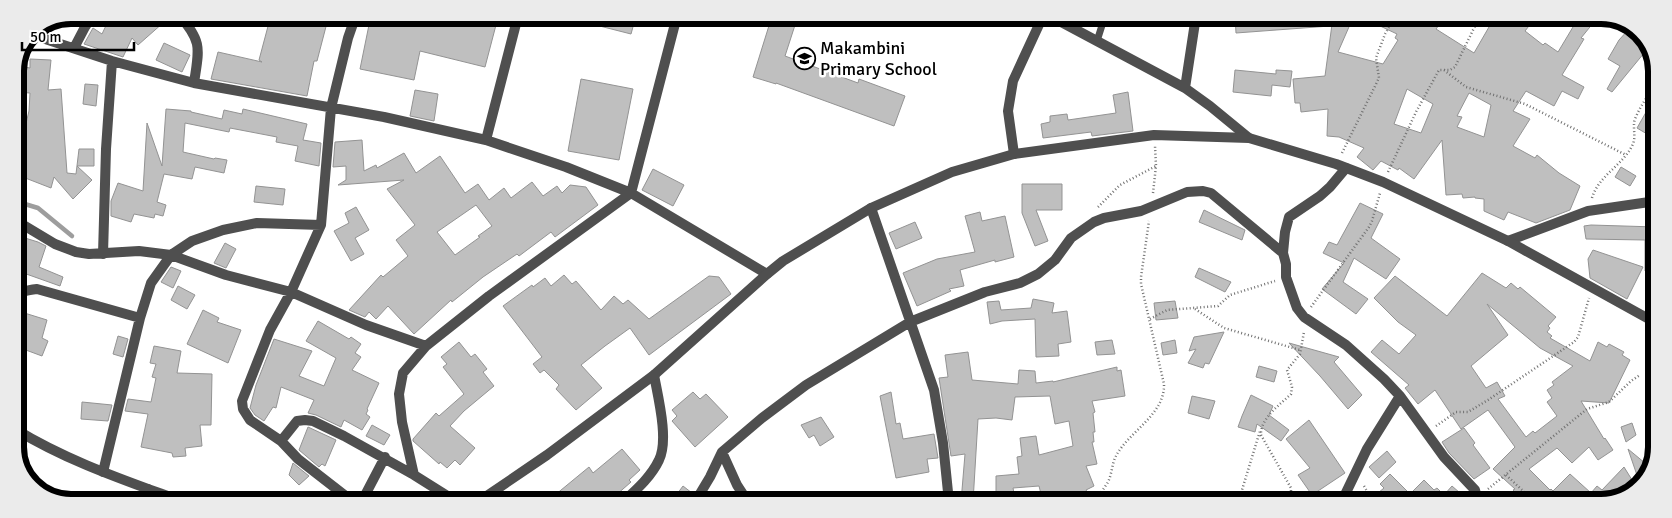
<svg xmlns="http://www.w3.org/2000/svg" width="1672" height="518" font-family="Signika,sans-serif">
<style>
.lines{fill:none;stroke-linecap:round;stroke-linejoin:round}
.stream{stroke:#9d9d9d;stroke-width:4.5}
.building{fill:#bfbfbf;stroke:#939393;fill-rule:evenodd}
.path{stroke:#717171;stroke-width:2.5;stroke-dasharray:1 2.5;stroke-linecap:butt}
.service{stroke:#4f4f4f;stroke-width:7}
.minor{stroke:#4f4f4f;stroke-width:10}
.tertiary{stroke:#4f4f4f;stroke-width:10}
.labels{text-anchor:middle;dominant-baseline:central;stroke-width:5;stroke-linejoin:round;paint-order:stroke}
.poi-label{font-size:18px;fill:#000;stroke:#fff;text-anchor:start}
.rim{fill:none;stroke:#000;stroke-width:6}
</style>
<rect width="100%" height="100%" fill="#fff"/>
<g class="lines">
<!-- stream -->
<path class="stream" d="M15,201L38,208L72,236"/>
</g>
<!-- building -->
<path class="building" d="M111,15H172L138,45L132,38L123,57L84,44L93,28L102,34Z
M271,15H329L317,61H314L307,96L211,79L218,52L262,62L259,60Z
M371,15L457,16L496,25L485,67L420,51L414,80L360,69Z
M577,16H636L631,34L576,20Z
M772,16L796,22L785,56L858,83L859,79L905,96L894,126L776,83V84L753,77Z
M1235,16L1330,17V26L1236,33Z
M1333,17H1345L1352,20L1338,52L1383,64L1398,40L1395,38L1397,34L1378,25L1383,17H1445L1436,29L1474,53L1489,27L1478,17H1536L1525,31L1543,45L1545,43L1558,52L1579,17H1598L1581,38L1584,39L1562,75L1584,87L1578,99L1562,91L1554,106L1526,91L1513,111L1530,119L1513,146L1535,158L1537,155L1559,173L1580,186L1570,210L1536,223L1508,212L1504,220L1484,211V199L1475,198V197L1463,198L1462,194L1446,195L1442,140L1414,179L1399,168L1398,170L1381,161L1373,170L1357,157L1364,148L1339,137L1327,136L1328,109L1301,112L1300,103H1295L1293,79L1325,76ZM1407,89L1433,104L1421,133L1394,124ZM1469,93L1491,105L1484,137L1457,127L1462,117L1457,116Z
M1629,29L1648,44L1649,47L1612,92L1607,89L1620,66L1608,59L1619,40Z
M164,43L190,55L182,72L156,60Z
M30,59L51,60L48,90L61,89L67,173L76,174L79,149H94V166H77L92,180L73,199L54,177L51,188L15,174V150L19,152L29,111L30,93L15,92L18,66L30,68Z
M1235,70L1276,74V70L1292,71L1290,87L1272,85L1271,96L1233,92Z
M581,79L633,89L619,160L568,151Z
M85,84L98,85L96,106L83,104Z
M415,90L438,94L434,121L410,116Z
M1128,92L1133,131L1092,136L1091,132L1043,138L1041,124L1050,122V116L1067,114L1068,120L1116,113L1113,95Z
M1657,93V136L1653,134L1652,137L1637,128Z
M166,109L191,111V112L222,119L224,110L242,114L243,109L307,124L303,140L321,143L319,166L295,161L298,146L276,142L277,137L230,128L229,132L185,123L183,152L214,159L215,158L227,160L224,173L195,167L192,179L164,174L157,202L166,205L163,216L155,214L154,218L134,214L131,222L111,216V201L118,183L143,191L147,123L162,166Z
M362,140L364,171L376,165L377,168L404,153L416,173L440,156L465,193L478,184L489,200L504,188L511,198L532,182L543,196L557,186L562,193L570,185L586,187L598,205L555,237L551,232L519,256L517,254L483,277L452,302L451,300L414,334L388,306L376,319L369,312L365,317L349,310L381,275L383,277L408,256L396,240L415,225L387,189L404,180L338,185L346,180V166L333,167L335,142ZM476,205L492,226L478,236L480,237L455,255L437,232Z
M1621,167L1636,176L1630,186L1615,177Z
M653,169L684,185L673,206L642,190Z
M1022,184H1062V210H1036L1048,241L1035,246L1022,213Z
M256,186L285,189L283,205L254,202Z
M1360,203L1383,214L1371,238L1400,259L1386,279L1354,258L1343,282L1368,299L1356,314L1322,289L1344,263L1323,253L1329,242L1337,245Z
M356,207L369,230L355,238L364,254L351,261L334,231L349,223L345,213Z
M1204,210L1245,230L1242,240L1199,222Z
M980,212L982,221L1005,216L1014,257L995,262V260L960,270L964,286L949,289L951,291L917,306L903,273L937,259L975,252L965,216Z
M915,222L922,238L896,249L889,233Z
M1591,225L1656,227V271H1645V240L1586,239L1584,226Z
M25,238L38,242L46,246L39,267L63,277L60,286L15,270L23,255L20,254Z
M225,243L236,249L226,268L214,263Z
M1593,250L1643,267L1627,299L1590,278L1588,259Z
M171,267L181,271L173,288L161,282Z
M1199,268L1231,282L1225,292L1195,277Z
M1482,273L1506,288L1511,283L1518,289L1520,287L1556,317L1548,326L1550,328L1547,332L1552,336L1550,338L1590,361L1598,342L1607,347L1609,344L1624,352L1622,355L1630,360L1609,403L1581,401L1604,439L1605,438L1613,450L1598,460L1589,447L1572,463L1557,448L1529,469L1550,490L1551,489L1553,491L1570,474L1591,493L1597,486L1602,490L1624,467L1637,488L1635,491L1601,503H1526L1513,490L1515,489L1493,469L1515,447L1488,410L1461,429L1435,390L1418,404L1405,388L1409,385L1371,352L1382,340L1399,354L1416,335L1398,322L1374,298L1395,276L1447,316ZM1487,304L1540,348L1573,366L1552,382L1554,385L1547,390L1552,398L1547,402L1557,416L1535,433L1533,431L1526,437L1498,399L1505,396L1497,382L1486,388L1471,366L1508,335Z
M564,275L572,284L576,281L601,310L614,296L623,304L628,300L649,319L709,276L719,277L731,294L649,355L630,328L605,346L581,365L602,388L576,410L556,389L559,385L544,370L540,373L533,364L542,357L503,306L532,285L533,287L545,278L551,286Z
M178,286L195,295L187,309L171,300Z
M1033,299L1054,303L1052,313L1067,311L1071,342L1058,344L1059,356L1036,357L1035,319L1002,321L990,324L987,302L999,301L1001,310L1031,308Z
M1175,301L1178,318L1156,320L1154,303Z
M203,310L219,318L217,322L241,330L228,363L187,344Z
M18,311L47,320L42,338L48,341L42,356L15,346V317Z
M318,321L349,339L351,337L361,344L355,353L361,357L352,370L379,383L367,409L368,410L366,414L370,417L362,430L344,420L341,427L316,415L308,413L314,400L281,387L276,408L273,407L264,421L255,415L250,408L256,385L274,339L312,351L299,376L324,386L336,358L306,341Z
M1224,332L1209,364L1205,363L1203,368L1188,363L1196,349L1189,351L1194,337Z
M118,336L128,339L123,357L113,354Z
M1112,340L1115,354L1097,355L1095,342Z
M1175,340L1177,353L1163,355L1161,343Z
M459,342L471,357L475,354L487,369L483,372L494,386L464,411L450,426L475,448L460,465L455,460L447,468L440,462L439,464L413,441V439L436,413L439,416L464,394L443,367L447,364L441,357Z
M1289,343L1339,357L1334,362L1362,395L1348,409L1320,376Z
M154,346L181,351L177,373L212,374L211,425H200L202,446L185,448L186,456L173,457L172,453L141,447L148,414L125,411L128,399L151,402L156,378L152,377L156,364L150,363Z
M968,352L972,380L1018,384L1019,370L1035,371L1036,383L1053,381V382L1117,367V371L1121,370L1125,396L1092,401L1095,412L1093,413L1095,432H1093L1094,442H1092L1097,464L1086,466L1094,486L1086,490L1093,502H1043L1039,486L1013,488L1014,493L996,494V476L1019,474L1017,457L1022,456L1020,438L1036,436L1039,455L1073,446L1069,421L1055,424L1050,396L1015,397L1012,420L996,418L978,419L973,502H961L965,454L951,456L939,378L948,377L945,355Z
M1259,366L1277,371L1274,382L1256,377Z
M693,392L700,399L706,394L728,417L695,447L672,421L677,416L672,410Z
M891,392L896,424L900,423L903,439L934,434L938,458L927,459L929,472L896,478L880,396Z
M1251,395L1273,406L1269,415L1289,430L1281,441L1257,424L1255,432L1238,427L1242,416Z
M1192,396L1215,401L1209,419L1188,413Z
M82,402L112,405L108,421L81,419Z
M821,417L834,437L820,446L814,435L809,438L801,425Z
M1309,420L1345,473L1312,495L1298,475L1310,468L1286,439Z
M1632,423L1636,435L1626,442L1621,427Z
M372,425L390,435L384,445L366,436Z
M308,427L336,440L325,466L322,464L319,467L299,450Z
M1464,428L1475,443L1473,445L1490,468L1474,479L1449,453L1442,442Z
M622,449L640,470L629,480L631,482L615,496L617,499L616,502H560L555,495L589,467L593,473Z
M1628,449L1651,468L1640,484Z
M1387,451L1396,462L1379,478L1369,467Z
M293,463L309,476L299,485L289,475Z
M1390,474L1410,494L1424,480L1434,490L1437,488L1444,495L1452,486L1468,500L1467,503H1366L1384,488L1380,484Z
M683,486L692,493L688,502H671Z"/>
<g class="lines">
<!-- path -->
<path class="path" d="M1444,70L1466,87L1525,104L1626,155
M1342,153L1379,78L1376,58L1385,34L1395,17
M1388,172L1416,112L1439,70H1450L1455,67L1476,24L1489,17
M1153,193L1156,166L1155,146
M1592,198C1599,175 1622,166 1632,146C1637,137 1632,128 1635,119C1641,104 1651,93 1657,78
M1098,207L1120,185L1156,166
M1311,307L1369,227L1372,221L1380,193
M1195,309L1224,328L1300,350
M1150,319L1167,310L1218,306L1230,295L1275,281
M1436,426L1456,412H1468L1488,400L1574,342L1578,337L1589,298
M1506,475L1536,503
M1364,486L1374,503
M1488,489L1587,409L1609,402L1631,381L1640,375
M1098,502C1098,495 1104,489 1108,482C1112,474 1112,463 1116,456C1129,431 1165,415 1164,384L1141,284V277L1149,221
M1238,503L1260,431
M1285,503L1291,495V488L1261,435C1260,418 1281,404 1291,394L1292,387L1287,370L1300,354L1304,332"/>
<!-- service -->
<path class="service" d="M1097,41L1105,16"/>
<!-- minor -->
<path class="minor" d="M179,15C203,42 199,49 194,83
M1050,16L1185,88L1210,106L1249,138
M30,34L112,61L194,83L384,117L486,140L566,167L631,193L767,274
M74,48L85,27L93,15
M1185,88L1196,16
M486,140L518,16
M1014,154L1008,111L1013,81L1043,16
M871,208L934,390L943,443L949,502
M15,220L55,244L76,252L89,254L139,251L171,255L226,275L291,292L366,325L426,346
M1508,241L1588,211L1656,201
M1283,253L1285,232L1289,217L1320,196L1330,187L1346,168
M103,254L106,149L112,61
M15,299C20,291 28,290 37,289L140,318
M1655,391L1651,378L1656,342
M281,441L297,421L305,420L313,421L344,436L414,475L457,502
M1655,450V449
M722,452L737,485L748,502
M103,472L140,318L151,283L171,255L192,241L223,230L257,223L321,225
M414,475L402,422L399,394L403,373L426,346L489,296L631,193L677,16
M145,501L148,489
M352,501L298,459L281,441L250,420L243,409L242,401L270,330L291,292L321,225L331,108L348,38L356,15
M362,501L385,457
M623,502C636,490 651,477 659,460C669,440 658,397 654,375
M695,502L710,477L722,452L762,418L806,385L910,322L985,292L1020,283L1038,274L1055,260L1071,238L1094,222L1104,218L1141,211L1187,192L1203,191L1211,193L1283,253L1286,264V277L1297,308L1304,317L1346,345L1384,379L1400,396L1444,457L1475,490L1476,494L1474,503
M1341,503L1367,449L1400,396"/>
<!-- tertiary -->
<path class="tertiary" d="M15,429C67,461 124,480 181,501
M478,502L547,455L654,375L767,274L783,261L871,208L952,172L1014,154L1154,135L1249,138L1336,164L1383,182L1508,241L1656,323"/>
</g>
<!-- icons -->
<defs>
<symbol id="school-ring" viewBox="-11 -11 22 22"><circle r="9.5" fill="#fff" stroke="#000" stroke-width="1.5"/><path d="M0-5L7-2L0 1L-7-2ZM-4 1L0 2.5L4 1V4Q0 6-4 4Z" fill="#000"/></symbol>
</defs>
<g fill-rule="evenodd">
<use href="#school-ring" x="792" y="46" width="25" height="25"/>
</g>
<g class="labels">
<!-- poi labels -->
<g class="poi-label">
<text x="820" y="48">Makambini<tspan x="820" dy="21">Primary School</tspan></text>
</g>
</g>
<!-- crop -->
<path d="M0 0H1672V518H0ZM71 24H1601A47 47 0 0 1 1648 71V447A47 47 0 0 1 1601 494H71A47 47 0 0 1 24 447V71A47 47 0 0 1 71 24Z" fill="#ebebeb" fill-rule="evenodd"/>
<path class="rim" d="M71 24H1601A47 47 0 0 1 1648 71V447A47 47 0 0 1 1601 494H71A47 47 0 0 1 24 447V71A47 47 0 0 1 71 24Z"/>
<!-- scale -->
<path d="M22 42v8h112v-8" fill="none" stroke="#000000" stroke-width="2.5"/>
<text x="30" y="42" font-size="15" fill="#000000" stroke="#ffffff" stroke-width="4" paint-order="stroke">50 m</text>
</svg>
